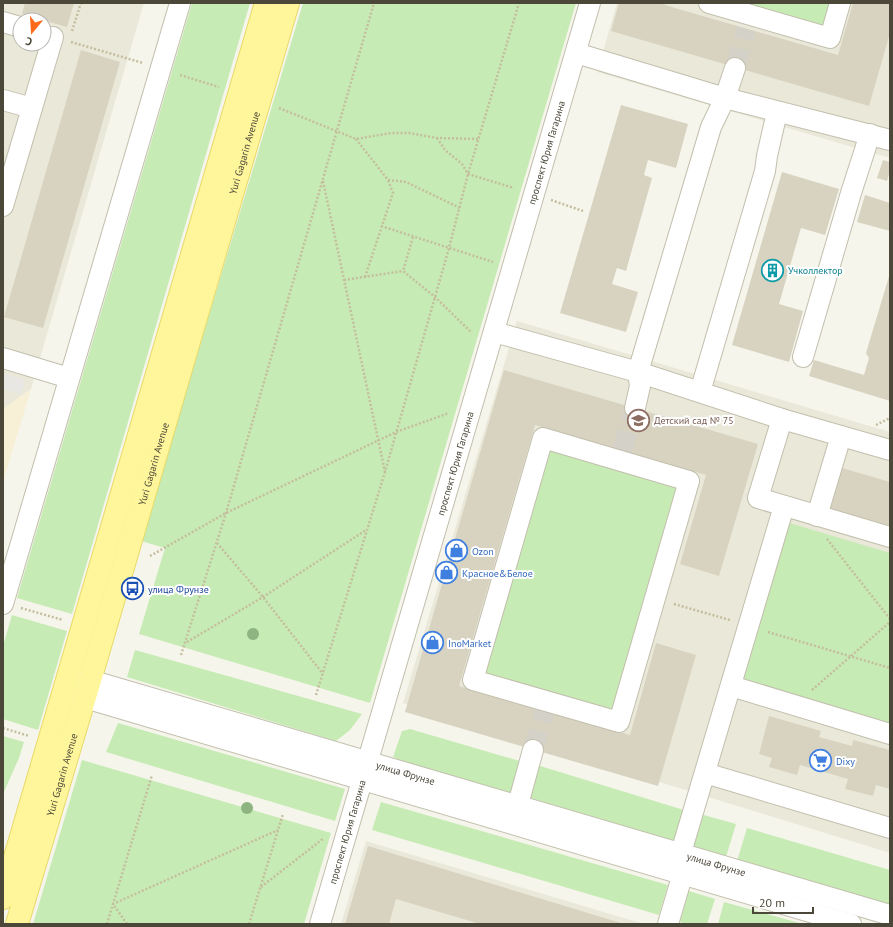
<svg xmlns="http://www.w3.org/2000/svg" width="893" height="927" font-family="'PT Sans',sans-serif">
<style>
.residential{fill:#eae8d9;fill-rule:evenodd}
.commercial{fill:#f7f0d7}
.green{fill:#c7ebb4}
.parking{fill:#e8e7e3}
.building{fill:#d8d3c0}
.lines{fill:none;stroke-linecap:round;stroke-linejoin:round}
.minor-tunnel{stroke:#d4d2c8;stroke-width:20;stroke-dasharray:20 10;stroke-linecap:butt}
.minor-casing{stroke:#c2bfad;stroke-width:22}
.major-casing{stroke:#e8da68;stroke-width:24}
.path{stroke:#c4be9e;stroke-width:2.5;stroke-dasharray:2 2;stroke-linecap:butt}
.minor{stroke:#fff;stroke-width:20}
.major{stroke:#fff69b;stroke-width:22}
.tree{fill:#8eb581}
.labels{text-anchor:middle;dominant-baseline:central;stroke-width:4;stroke-linejoin:round;paint-order:stroke}
.street-label{font-size:10px;fill:#4b4739;stroke:#fff}
.culture-label{font-size:10px;fill:#0d838f;stroke:#fff;text-anchor:start}
.education-label{font-size:10px;fill:#785e54;stroke:#fff;text-anchor:start}
.shop-label{font-size:10px;fill:#366cbe;stroke:#fff;text-anchor:start}
.transit-label{font-size:10px;fill:#164399;stroke:#fff;text-anchor:start}
</style>
<rect width="100%" height="100%" fill="#f6f5ec"/>
<!-- residential -->
<path class="residential" d="M3,3H144L31,389L3,409ZM20,20H44V44H20Z
M617,3H890V158L597,72Z
M517,321L890,432V853L403,703Z
M366,841L644,924H341Z"/>
<!-- commercial -->
<path class="commercial" d="M31,389L3,483V409Z"/>
<!-- green -->
<path class="green" d="M192,3H250L72,614L17,598Z
M303,3H576L370,703L139,634L165,548L141,541Z
M728,3H835L826,31Z
M549,449L680,486L615,715L482,676Z
M786,522L890,553V725L740,682Z
M12,615L67,631L38,730L3,719V646Z
M135,650L362,714L350,730L336,741L127,677Z
M118,723L345,789L335,821L106,752Z
M410,729L523,762L514,794L402,761L393,757L402,731Z
M3,736L24,742L19,758L3,794Z
M82,760L331,833L304,924H33Z
M537,765L687,811L678,842L527,797Z
M381,802L668,885L659,915L372,830Z
M700,814L736,824L726,857L691,847Z
M747,828L890,870V906L737,861Z
M689,891L715,899L707,924H686L680,922Z
M724,902L803,924H718Z"/>
<!-- parking -->
<path class="parking" d="M3,373L25,380L21,394L3,389Z"/>
<!-- building -->
<path class="building" d="M25,3H74L67,27L22,14Z
M619,3H663V4L668,6L838,55L853,3H890V33L869,106L611,31Z
M81,50L120,62L43,328L4,317Z
M621,105L688,124L676,168L648,160L644,175L652,178L626,271L617,268L612,284L638,292L626,332L560,313Z
M883,160L890,162V171L887,181L877,178Z
M782,172L839,189L825,235L801,228L779,304L803,311L789,362L732,345Z
M865,195L890,203V231L857,222Z
M890,273V401L809,376L814,360L864,375L869,358L866,353Z
M504,370L758,444L719,576L680,564L706,475L535,425L459,686L630,735L656,643L696,655L658,786L405,712Z
M842,468L890,482V529L829,511Z
M769,716L821,731L819,737L852,746L853,740L890,750V789L876,785L873,796L845,789L848,779L800,765L797,775L769,767L772,758L759,754Z
M368,846L624,924H480L396,899L389,924H345Z"/>
<g class="lines">
<!-- minor-tunnel -->
<path class="minor-tunnel" d="M735,68L746,29
M622,451L635,408
M533,750L545,711"/>
<defs>
<g id="minor">
<path d="M709,3L830,38L840,3"/>
<path d="M3,22L20,27"/>
<path d="M576,53L725,98L890,140"/>
<path d="M3,100L32,108L3,206"/>
<path d="M32,108L53,37"/>
<path d="M494,332L638,372L782,419L890,450"/>
<path d="M803,357L851,193L870,134"/>
<path d="M3,358L69,378"/>
<path d="M700,392L765,171L767,156L777,112"/>
<path d="M635,408L640,386L638,372L711,127L725,98L735,68"/>
<path d="M782,419L758,498L890,537"/>
<path d="M543,438L689,481L619,722L473,680Z"/>
<path d="M817,516L841,436"/>
<path d="M3,604L180,3"/>
<path id="s1" d="M74,682L90,680L890,915"/>
<path d="M731,686L890,734"/>
<path d="M72,688L85,698L851,924"/>
<path d="M705,773L890,828"/>
<path d="M514,819L533,750"/>
<path d="M677,866L784,506"/>
<path id="s2" d="M320,924L590,3"/>
<path d="M668,924L686,863"/>
</g>
<g id="major">
<path d="M3,898L266,3"/>
<path id="s3" d="M17,924L90,680L288,3"/>
</g>
</defs>
<!-- minor casing -->
<use href="#minor" class="minor-casing"/>
<!-- major casing -->
<use href="#major" class="major-casing"/>
<!-- path -->
<path class="path" d="M72,31L81,3
M71,42L143,63
M180,75L219,87
M279,108L356,139L391,133H409L437,138L478,139
M437,138L445,150L462,164L468,174L514,188
M356,139L388,180L406,182L460,208
M323,181L385,472
M551,200L583,211
M381,226L493,262
M413,237L403,271L435,297L472,333
M365,277L393,193L388,180
M344,280L403,271
M876,425L890,418
M827,539L890,619
M217,543L263,597L323,674
M150,556L226,513L396,432L449,413
M674,604L730,620
M21,608L63,620
M768,632L890,668
M187,642L263,597L366,530
M181,655L226,513L374,3
M812,690L890,622
M316,695L385,472L449,248L468,174L519,3
M3,728L29,736
M261,887L324,838
M107,924L152,775
M127,924L113,904L278,830
M249,924L283,814"/>
<!-- minor -->
<use href="#minor" class="minor"/>
<!-- major -->
<use href="#major" class="major"/>
</g>
<!-- trees -->
<g class="tree">
<circle cx="253" cy="634" r="6"/>
<circle cx="247" cy="808" r="6"/>
</g>
<!-- icons -->
<defs>
<symbol id="building-ring" viewBox="-11 -11 22 22"><circle r="9.5" fill="#fff" stroke="#0f9aa8" stroke-width="1.5"/><path d="M-4-6H4V6H1V3H-1V6H-4ZM-2.5-4.3h1.7v1.8h-1.7ZM.8-4.3h1.7v1.8H.8ZM-2.5-1h1.7V.8h-1.7ZM.8-1h1.7V.8H.8Z" fill="#0f9aa8"/></symbol>
<symbol id="school-ring" viewBox="-11 -11 22 22"><circle r="9.5" fill="#fff" stroke="#8d6e63" stroke-width="1.5"/><path d="M0-5L7-2L0 1L-7-2ZM-4 1L0 2.5L4 1V4Q0 6-4 4Z" fill="#8d6e63"/></symbol>
<symbol id="shop-ring" viewBox="-11 -11 22 22"><circle r="9.5" fill="#fff" stroke="#3f7fe0" stroke-width="1.5"/><path d="M-5-2.5h2.3a2.7 3.5 0 0 1 5.4 0H5L5.5 6h-11ZM-1.5-2.5h3a1.5 2.3 0 0 0-3 0Z" fill="#3f7fe0"/></symbol>
<symbol id="bus-ring" viewBox="-11 -11 22 22"><circle r="9.5" fill="#fff" stroke="#1a4fb4" stroke-width="1.5"/><path d="M-5-6H5V4H4V6H2V4H-2V6H-4V4H-5ZM-3.5-4V0h7V-4ZM-3.5 1.2v1.5H-2V1.2ZM2 1.2v1.5H3.5V1.2Z" fill="#1a4fb4"/></symbol>
<symbol id="supermarket-ring" viewBox="-11 -11 22 22"><circle r="9.5" fill="#fff" stroke="#3f7fe0" stroke-width="1.5"/><path d="M-6-5.5h2.5l.6 2H6L4.5 2H-2.5L-4.4-4H-6ZM-1.5 3.2a1.3 1.3 0 1 0 .1 0ZM3 3.2a1.3 1.3 0 1 0 .1 0Z" fill="#3f7fe0"/></symbol>
</defs>
<g fill-rule="evenodd">
<use href="#building-ring" x="760" y="258" width="25" height="25"/>
<use href="#school-ring" x="626" y="408" width="25" height="25"/>
<use href="#shop-ring" x="444" y="538" width="25" height="25"/>
<use href="#shop-ring" x="434" y="560" width="25" height="25"/>
<use href="#bus-ring" x="120" y="576" width="25" height="25"/>
<use href="#shop-ring" x="420" y="630" width="25" height="25"/>
<use href="#supermarket-ring" x="808" y="748" width="25" height="25"/>
</g>
<g class="labels">
<!-- street labels -->
<g class="street-label">
<text stroke="none"><textPath href="#s3" startOffset="804">Yuri Gagarin Avenue</textPath></text>
<text stroke="none"><textPath href="#s2" startOffset="804">проспект Юрия Гагарина</textPath></text>
<text stroke="none"><textPath href="#s2" startOffset="480">проспект Юрия Гагарина</textPath></text>
<text stroke="none"><textPath href="#s3" startOffset="480">Yuri Gagarin Avenue</textPath></text>
<text stroke="none"><textPath href="#s1" startOffset="345">улица Фрунзе</textPath></text>
<text stroke="none"><textPath href="#s3" startOffset="156">Yuri Gagarin Avenue</textPath></text>
<text stroke="none"><textPath href="#s2" startOffset="96">проспект Юрия Гагарина</textPath></text>
<text stroke="none"><textPath href="#s1" startOffset="669">улица Фрунзе</textPath></text>
</g>
<!-- culture labels -->
<g class="culture-label">
<text x="788" y="270">Учколлектор</text>
</g>
<!-- education labels -->
<g class="education-label">
<text x="654" y="420">Детский сад № 75</text>
</g>
<!-- shop labels -->
<g class="shop-label">
<text x="472" y="551">Ozon</text>
<text x="462" y="573">Красное&amp;Белое</text>
<text x="448" y="643">InoMarket</text>
<text x="836" y="761">Dixy</text>
</g>
<!-- transit labels -->
<g class="transit-label">
<text x="148" y="589">улица Фрунзе</text>
</g>
</g>
<!-- border -->
<rect width="893" height="927" fill="none" stroke="#4b4739" stroke-width="8"/>
<!-- north arrow -->
<g transform="translate(32 32) rotate(198)"><circle r="19" fill="#ffffff" stroke="#b7b5b0"/>
<path d="M0-3L7 15L0 10L-7 15Z" fill="#ff691a"/>
<text y="-6" font-size="11" font-weight="bold" text-anchor="middle" fill="#4b4739">С</text>
</g>
<!-- scale -->
<path d="M753 907v6h60v-6" fill="none" stroke="#4b4739" stroke-width="2"/>
<text x="759" y="907" font-size="12" fill="#4b4739" stroke="#ffffff" stroke-width="3" paint-order="stroke">20 m</text>
</svg>
